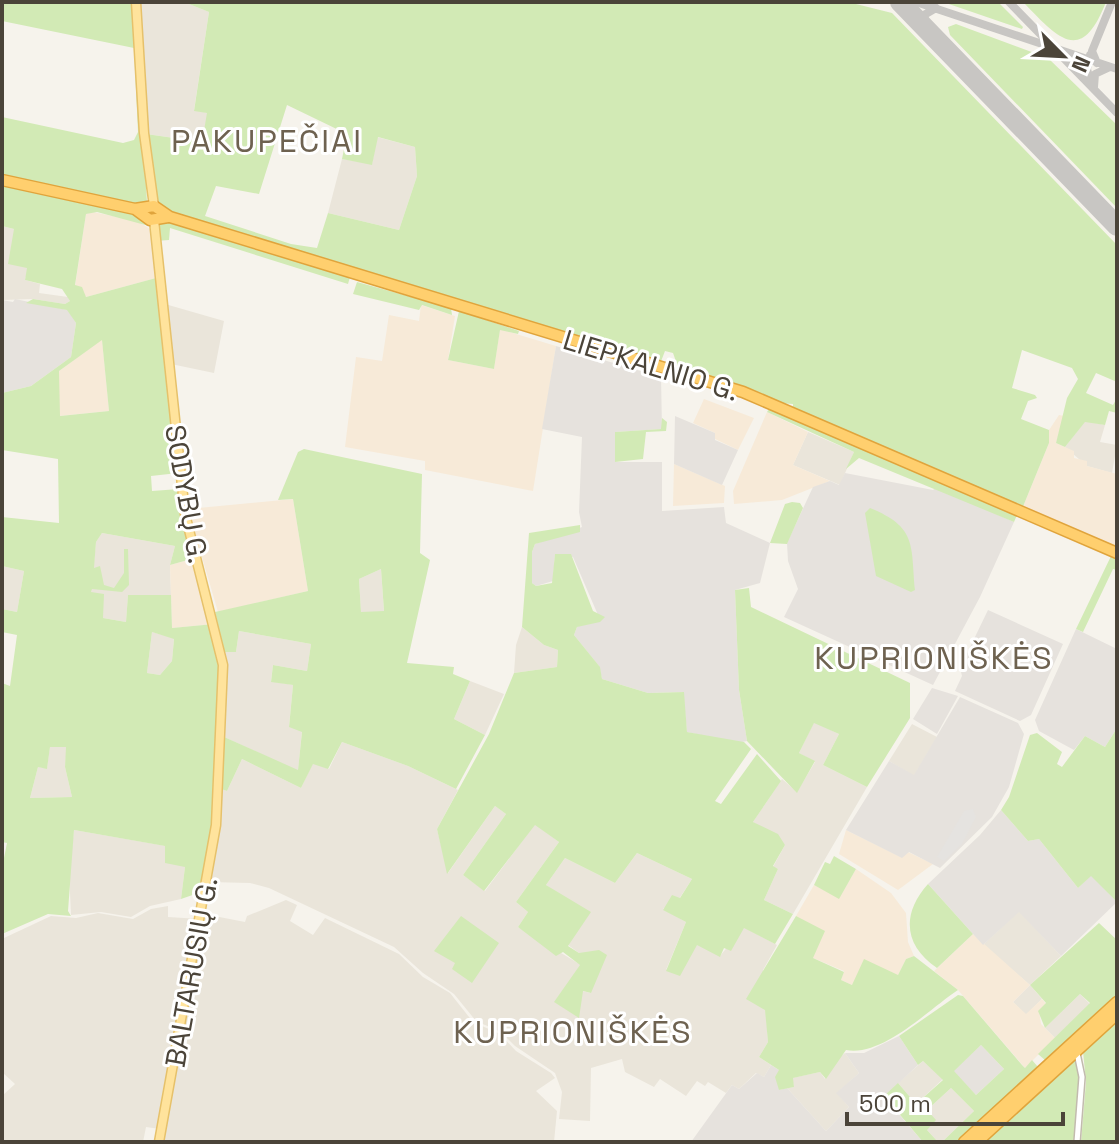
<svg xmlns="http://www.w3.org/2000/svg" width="1119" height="1144" font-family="'Space Grotesk',sans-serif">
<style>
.residential{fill:#eae5da}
.commercial{fill:#f7ead8}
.industrial{fill:#e6e2dd}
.green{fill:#d2eab5;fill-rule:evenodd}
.parking{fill:#e5e3e0}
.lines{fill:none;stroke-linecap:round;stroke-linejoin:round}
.taxiway{stroke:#c8c6c3;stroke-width:8}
.runway{stroke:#c8c6c3;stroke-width:20}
.minor-casing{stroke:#c2bbae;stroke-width:8}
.major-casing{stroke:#e6c16a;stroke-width:11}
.highway-casing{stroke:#e0a43c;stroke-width:13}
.minor{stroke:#fff;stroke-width:5}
.major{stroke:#ffe39c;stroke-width:8}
.highway{stroke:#ffcf6e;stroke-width:10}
.labels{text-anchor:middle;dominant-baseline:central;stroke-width:6;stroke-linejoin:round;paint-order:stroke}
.street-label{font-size:28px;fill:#4b4439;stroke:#fff}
.quarter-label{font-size:32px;letter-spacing:2px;fill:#6e6250;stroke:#fff}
</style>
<rect width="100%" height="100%" fill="#f6f3ec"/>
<!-- residential -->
<path class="residential" d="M138,2H184L209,12L194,110L208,113L202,142L146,134Z
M377,137L415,147L417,176L399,230L328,213L342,159L372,164Z
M2,226L14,229L28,268L25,280L40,284L39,293L68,297L70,301L65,304L33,299L2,300Z
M165,304L224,321L214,373L171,364Z
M1085,421L1105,425L1100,442L1117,445L1112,473L1087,466L1065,447Z
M808,432L854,452L840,485L793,465Z
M102,533L175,546L170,565L171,595H128L126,622L103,618L91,592L96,542Z
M2,566L24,571L17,612L2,609Z
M381,569L384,612H361L359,579Z
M522,627L544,645L558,650L557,667L514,673L516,645Z
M239,631L311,644L307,671L273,665L271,681L293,685L289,726L302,731L298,771L222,736L224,652H236Z
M152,632L174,638L172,661L160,675L147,673Z
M470,681L504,694L485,735L454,719Z
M814,722L839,734L823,765L867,787L793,914L764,900L778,869L773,867L785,845L753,822L782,779L797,792L815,762L799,753Z
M912,724L937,737L914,776L889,761Z
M342,742L408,766L458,790L437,829L448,873L495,806L506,814L463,875L485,891L535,824L559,842L516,902L528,912L518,927L581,965L555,1002L579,1017V996L582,991L591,993L579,953L568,945L559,894L546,885L565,858L615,883L637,853L692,879L679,899L663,909L686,922L666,970L697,944L720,956L744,927L777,945L763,970L768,1042L759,1057L771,1065L764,1077L756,1073L739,1089L732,1085L726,1093L708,1082L705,1086L697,1081L686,1096L660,1079L654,1087L625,1072L622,1059L591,1068L590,1121L559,1119L562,1092L555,1073L515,1046L501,1032L476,1021L454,994L423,973L394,947L269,888L250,883L209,882L221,789L227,791L242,759L301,788L313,763L329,769Z
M50,746L67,747L65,767L72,797L30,798L38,767L47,768Z
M74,830L166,846L185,867L181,899L150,906L131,917L101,912L71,915L69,871Z
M286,900L297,905L290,921L313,935L325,918L399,954L423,977L450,993L473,1022L500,1034L516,1051L551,1073L555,1078L536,1091L557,1111L554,1142H161L204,914L245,922L247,916Z
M168,906V917L200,919L160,1129L146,1127L143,1142H2V1096L15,1084L2,1072L4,938L51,916L76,918L98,913L133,919L151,909Z
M1019,911L1061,956L1030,985L1042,999L1026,1015L1013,1002L1030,985L983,945Z
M1080,994L1090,1004L1055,1038L1045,1028Z
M845,1053L859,1073L837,1093L849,1107L826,1131L787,1088L794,1087L792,1078L820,1072L825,1079L835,1061Z
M923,1061L943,1079L916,1104L898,1083Z
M951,1088L974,1111L942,1142H938L927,1130V1110Z"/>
<!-- commercial -->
<path class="commercial" d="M93,212L137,221L150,229L156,278L86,297L75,286L86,214Z
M421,305L455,316L448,360L494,369L500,329L556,346L533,491L425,470V461L345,447L356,357L382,361L389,315L419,321Z
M102,339L109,411L59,416V371Z
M704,399L754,418L738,450L715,439V433L693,423Z
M767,412L808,432L793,465L830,481L782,500L734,504L733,491Z
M1059,415L1064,416L1056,443L1074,451V458L1087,461V466L1117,474V551L1022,509L1049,443V430Z
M674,464L725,486L724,503L673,506Z
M293,499L308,591L218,612L188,509Z
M195,558L214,624L172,628L170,565Z
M846,830L901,857L908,852L933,864L898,890L839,854Z
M856,869L891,893L906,913L908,942L914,956L906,959L898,975L852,985L841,980L844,971L813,958L796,916L814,885L839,898Z
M973,934L1030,985L1013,1002L1026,1014L1042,999L1046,1004L1039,1011L1041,1024L1055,1038L1025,1068L958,990L934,971Z"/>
<!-- industrial -->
<path class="industrial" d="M15,299L68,310L76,323L71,357L31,386L2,393V300L13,302Z
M556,346L661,377L662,429L615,432V462H662V511L724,507L726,523L770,543L760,583L735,590L739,690L747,741L737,743L687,732L683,692L648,693L602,679L599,666L574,635L577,627L598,615L573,557L555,554L553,581L536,586L532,583V552L535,544L582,527L579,512L582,437L542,429Z
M675,416L715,433V440L738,450L722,485L674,464Z
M845,473L933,490L936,487L1014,522L980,597L933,685L784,617L798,589L788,561L787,543L813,487L830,481L839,485Z
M988,610L1063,644L1031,715L1020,721L955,691L962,676L960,668Z
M1076,629L1117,649V728L1105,747L1085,736L1074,750L1039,731L1035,720Z
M932,688L958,696L937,734L913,719Z
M960,697L1018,723L1024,734L1009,787L992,817L940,868L909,852L902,858L846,830L889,761L914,775Z
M1001,810L1028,841L1039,839L1078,888L1091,875L1117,902L1061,956L1019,912L983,945L928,884L980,835Z
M899,1036L918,1065L884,1097L923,1142H691L732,1085L739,1089L757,1073L764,1077L771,1065L779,1070V1090L787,1088L826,1131L849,1107L836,1093L859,1073L845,1053H864Z
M981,1045L1004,1069L976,1095L953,1071Z"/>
<!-- green -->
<path class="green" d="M2,2H135L147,203L139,207L120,200L2,177V117L123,143L134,140L138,132L134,48L2,21Z
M184,2H848L892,13L1117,245V382L1096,373L1086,393L1113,405L1117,398V413L1109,411L1105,425L1085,422L1065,447L1056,443L1067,398L1078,379L1072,368L1022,350L1012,388L1035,395L1037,398L1028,401L1021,419L1049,430V443L1022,509L793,409V404L779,403L679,370L673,353L665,351L660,364L165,212L156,204L146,134L202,142L207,113L194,111L209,12ZM287,105L347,134L342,159L372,165L378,137L415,147L417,176L399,230L328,213L317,248L291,244L205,216L216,186L259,194Z
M943,2H998L1023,27L1022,29Z
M1023,2H1106C1081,66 1058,38 1023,2Z
M956,24L1048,58L1117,125V208L950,35L948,27Z
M2,183L137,214L149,226L97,212L86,214L75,285L82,287L86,297L156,278L178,473L151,476L152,491L179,489L195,558L170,565L175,546L102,533L96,542L94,568L100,566L104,585L114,588L124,573V549H128L129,585L122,592L92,589L91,592L104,594L103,618L126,622L128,595H171L172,628L214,624C232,707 215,807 204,891L181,899L185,867L165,863V846L74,830L68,911L71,916L48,914L2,934V868L7,843L2,842V683L10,686L17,635L2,632V609L17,612L24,571L2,566V517L59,523L58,459L2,450V393L31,386L71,357L76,323L67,310L26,303L33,299L65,304L70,301L62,289L25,280L27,268L8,264L14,229L2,226ZM102,340L109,411L60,416L59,371ZM152,632L174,639L172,661L160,675L147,673ZM50,747H66L65,767L72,797L30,798L38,767L47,769Z
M164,220L342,274L350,277L348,284L170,228L169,240L156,241V222Z
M357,282L451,308L452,315L422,305L419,310L353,294Z
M459,311L519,331L518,334L500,330L494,369L448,360Z
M771,406L1017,515L1014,522L859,458L846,469L854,452L767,412Z
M662,418L667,422L666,431L646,432L643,459L615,462V432L661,429Z
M304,449L422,474L420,553L430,560L407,663L454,667L453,674L470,681L454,719L485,735L456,789L408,766L342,742L328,769L313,764L301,788L242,759L227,791L221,789L222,736L298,770L302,732L289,727L293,685L271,682L273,665L307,671L311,644L239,631L236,652H224L215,612L308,591L293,499L278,500L298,452ZM381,569L384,611L361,612L359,579Z
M792,502L800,503L803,508L787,544L770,543L785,504Z
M870,508C917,527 911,545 915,590L911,592L876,576L865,513Z
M580,525V532L535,544L532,552V583L536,586L552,583L555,554H571L593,611L605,617L600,622L577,627L574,635L600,667L602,679L648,693L684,692L687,732L744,742L751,749L715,801L721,804L757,754L781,781L753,822L778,834L785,845L773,866L778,869L764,900L793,914L775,944L744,928L731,951L724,948L720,957L697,945L680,976L666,971L686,922L663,910L672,895L680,898L692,879L637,853L615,883L565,858L546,885L591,912L568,946L579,953L599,950L607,955L591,993L583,991L579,1018L554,1002L580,965L563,952L556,956L518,927L528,912L516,902L559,842L535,825L484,891L463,875L506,814L495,806L447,874L437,829L489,734L514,673L557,667L558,650L544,645L522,627L529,533Z
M1112,554L1117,556V570L1113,569L1083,632L1076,629Z
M749,588L751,607L910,683V718L867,787L823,765L839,734L814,723L799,753L815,761L797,793L747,741L739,690L735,590Z
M1117,728V902L1091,876L1078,888L1039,839L1028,841L1001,810L1009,797L1030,735L1037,733L1062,752L1057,764L1062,767L1085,736L1105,747Z
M834,856L856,869L839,899L814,885L825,862L830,864Z
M928,884L973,934L937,968C904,946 901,914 928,884Z
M461,916L499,943L472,983L452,969L455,963L434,951Z
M796,916L825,931L813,958L844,972L841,980L852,985L864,959L898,975L906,959L914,956L958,990C929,1009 883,1057 846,1050L826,1079L820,1072L793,1078L794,1087L779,1090L775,1077L779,1070L759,1057L768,1042L765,1010L746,999Z
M1099,923L1117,940V997L1046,1061L1038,1054L1090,1003L1080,994L1045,1028L1038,1011L1046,1003L1030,985Z
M958,995L963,996L1022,1065L1025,1068L1032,1060L1038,1067L957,1142H942L974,1111L951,1088L927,1110L936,1120L927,1130L938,1142H923L884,1096L898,1083L916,1104L943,1080L923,1061L918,1065L899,1036ZM981,1045L1004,1069L976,1095L954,1071Z
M1117,1018V1142H1081L1086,1082L1083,1051Z
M1074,1058L1080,1064L1075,1142H982Z"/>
<!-- parking -->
<path class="parking" d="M973,809L976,817L962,844L944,861L937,857L964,811Z"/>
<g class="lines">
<!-- taxiway -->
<path class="taxiway" d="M916,2L1117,69
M1009,2L1117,113
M927,30L924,15L936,8
M1090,55L1087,69L1091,85
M1097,63L1092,51L1112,2
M1094,87L1095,74L1110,67"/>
<!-- runway -->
<path class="runway" d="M900,2L1117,226"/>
<defs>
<path id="minor" d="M1077,1142L1082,1077L1077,1053"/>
<path id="major" d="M136,2L144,133L154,206
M154,220L185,514L223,665L216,825L159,1142"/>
<path id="highway" d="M2,180L135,209L150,220L168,217
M135,209L154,206L170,217L743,392L1117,553
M964,1142L1117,1002
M977,1142L1117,1014"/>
</defs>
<!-- minor casing -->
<use href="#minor" class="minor-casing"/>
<!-- major casing -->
<use href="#major" class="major-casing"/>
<!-- highway casing -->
<use href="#highway" class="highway-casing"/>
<!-- minor -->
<use href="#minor" class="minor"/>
<!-- major -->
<use href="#major" class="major"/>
<!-- highway -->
<use href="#highway" class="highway"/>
</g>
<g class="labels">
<!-- street labels -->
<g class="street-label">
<text transform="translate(651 365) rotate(17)">LIEPKALNIO G.</text>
<text transform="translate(187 494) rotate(80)">SODYBŲ G.</text>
<text transform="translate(191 972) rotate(-80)">BALTARUSIŲ G.</text>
</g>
<!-- quarter labels -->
<g class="quarter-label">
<text x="267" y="141">PAKUPEČIAI</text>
<text x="934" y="658">KUPRIONIŠKĖS</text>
<text x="573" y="1032">KUPRIONIŠKĖS</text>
</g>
</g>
<!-- border -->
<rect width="1119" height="1144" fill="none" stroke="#4b4439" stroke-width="8"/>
<!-- north arrow -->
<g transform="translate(1063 56) rotate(114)" stroke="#ffffff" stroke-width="6" paint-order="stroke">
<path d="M0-6L14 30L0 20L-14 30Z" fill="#4b4439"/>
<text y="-12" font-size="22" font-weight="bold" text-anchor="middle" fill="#4b4439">N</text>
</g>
<!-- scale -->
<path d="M847 1112v12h216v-12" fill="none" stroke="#4b4439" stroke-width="4"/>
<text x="859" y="1112" font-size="24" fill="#4b4439" stroke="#ffffff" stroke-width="6" paint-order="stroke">500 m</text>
</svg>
